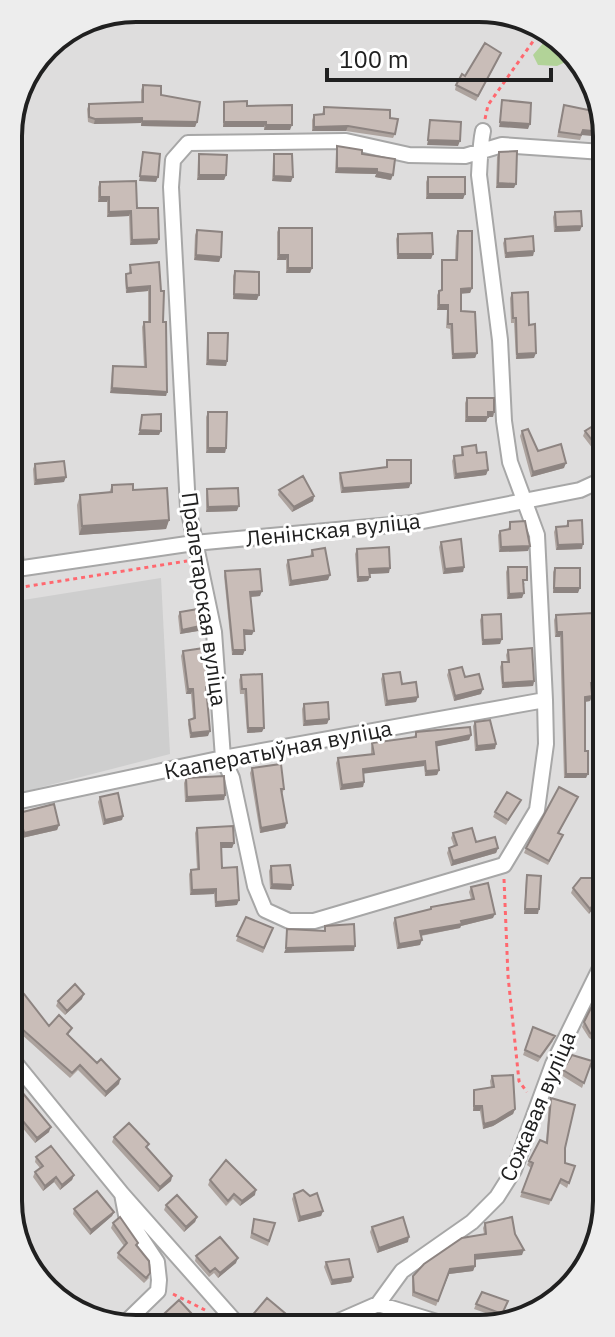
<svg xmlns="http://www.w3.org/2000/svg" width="615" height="1337" font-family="'IBM Plex Sans',sans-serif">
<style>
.residential{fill:#dedddd}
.religious{fill:#cecece}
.forest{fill:#b2d398}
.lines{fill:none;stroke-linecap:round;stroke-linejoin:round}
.minor-casing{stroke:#a7a7a7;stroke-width:18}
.path{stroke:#ff686f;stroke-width:3;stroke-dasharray:4 4;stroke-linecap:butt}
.minor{stroke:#fff;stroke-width:14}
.wall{fill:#ada39e}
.shaded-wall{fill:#8d8481}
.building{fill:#c9bdb8;stroke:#8d8481;stroke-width:2}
.labels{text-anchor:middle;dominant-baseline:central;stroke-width:6;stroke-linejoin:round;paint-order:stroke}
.street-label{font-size:22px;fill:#202020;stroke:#fff}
.rim{fill:none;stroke:#202020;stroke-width:4}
</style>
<rect width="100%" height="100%" fill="#f1ebe5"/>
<!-- residential -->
<path class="residential" d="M136,8L504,11L569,45L603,103L607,1192L598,1230L575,1285L512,1325L112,1327L51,1297L12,1234L9,120L51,40Z"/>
<!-- religious -->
<path class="religious" d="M161,578L170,754L11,795V602Z"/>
<!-- forest -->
<path class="forest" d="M553,37L569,45L576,57L557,66L538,65L533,55L545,41Z"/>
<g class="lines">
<defs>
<path id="minor" d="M483,131C480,145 480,160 479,175L500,340L504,421L510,462L537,535L545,700L546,744L537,810L504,865L314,921H289L265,910L255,886L232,778L223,758L214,632L188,508L171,187L173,160L188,143L346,141L409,155L465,156L502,145L603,152
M10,523L17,569
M10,570L194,543L413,523L580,490L604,479
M11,803L223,758L545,700
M12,1059L122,1194L239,1326
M378,1304L447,1325
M330,1325L378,1304L402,1271L472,1222L497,1197L514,1170L553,1064L606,956
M121,1327L158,1291L159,1280L157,1262L126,1215L122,1194"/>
</defs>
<!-- minor casing -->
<use href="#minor" class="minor-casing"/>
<!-- path -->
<path class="path" d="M485,119L488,105L541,30
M10,589L187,561
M504,879L508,976L519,1081L527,1092
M173,1294L205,1310"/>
<!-- minor -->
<use href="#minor" class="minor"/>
</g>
<!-- wall -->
<path class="wall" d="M499,58L476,101L455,90L456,85L465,76Z
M143,85L161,95L197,122L195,127L141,126V123L94,124L88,122L87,109L89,104L141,103V90Z
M224,102L247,106L290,130H264V127H223V107Z
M564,105L597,112L598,106L603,107L582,135L580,140L557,137Z
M324,107L390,118L395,134L393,138L346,131H312V120L314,115L322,114Z
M337,146L362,154L391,180L375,177L376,174L335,173L336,151Z
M499,152L514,188H496L497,157Z
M199,154L226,175L224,180H197L198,159Z
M274,154L291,182L272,181L273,159Z
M428,177L465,194L463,199H426V182Z
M100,182L137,208L159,239L157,244L130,245L129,216L107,217V202H98V187Z
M555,212L580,231L554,232L553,217Z
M279,228L312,268L310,273H286V260H277V232Z
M197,230L221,257L219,262L194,260L195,235Z
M458,231L472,288L470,293H461V311L477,353L475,358L452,359L450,329L446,328L447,310H437V295L439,291L441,290V265L442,260H455L456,236Z
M398,234L433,254L431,259H397L396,239Z
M505,239L534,251L533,256L505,258L503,243Z
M159,262L167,392L166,396L110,393L112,371L113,366L144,367L142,327L144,322H148V291L126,293L125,278L126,274L129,273L130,265Z
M235,271L257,300L233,299V276Z
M512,293L529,325L534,358L516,359L514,323H511L510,298Z
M208,333L227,361L226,366L206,365L207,337Z
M467,398L494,412L493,417H488L486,422H465V403Z
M208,412L226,448L225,453H206V417Z
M522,431L538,451L564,468L531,477L520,436Z
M585,431L604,442L593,449L583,436Z
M462,447L488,470L486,475L454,479L452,461L454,456L461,455Z
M387,460L409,488L341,493L339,478L340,473L386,467Z
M35,464L64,482L34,485L33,469Z
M112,485L133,490L169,520L166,529L79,535L77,505L80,495L109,493Z
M207,489L237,511L206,512V494Z
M279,490L314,496L313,501L292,512L278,495Z
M568,521L582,549L556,550L554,532L556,527L566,526Z
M510,522L528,551L499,552L498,535L500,531L508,530Z
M441,542L464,567L463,572L443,574L439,547Z
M357,549L389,573L370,574L368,581L357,582L355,554Z
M312,550L328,580L289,586L286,565L288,560L310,556Z
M508,567L525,584L523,585L522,598L507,599L506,572Z
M555,568L578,593H553V572Z
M225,571L260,596L251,597L252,635H244L243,655H232L224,576Z
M180,612L198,631L180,634L178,616Z
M482,615L500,644L482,645L480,620Z
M556,615L596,688H591L592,696L590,701L585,702L586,778H564L560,637H555L554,620Z
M508,650L534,681L533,686L502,688L500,667L502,662H507L506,655Z
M183,651L209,687L207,692L208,736L190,738L188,724L189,720L193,718L191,694H186L181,656Z
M449,670L465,677L481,694L454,701L447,675Z
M383,674L402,684L416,702L385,706L381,679Z
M241,675L262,732L247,733L244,694H240L239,680Z
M304,704L329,719L327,724L303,726L302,709Z
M475,722L496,744L495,749L475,751L473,726Z
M416,732L471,735L469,740L437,746L439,770L437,775L425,776L424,766L363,773L364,782L363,787L340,790L336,763L338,758L371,754V748L372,743L414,737Z
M252,768L284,789L282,794L285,828L260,833L250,773Z
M186,778L225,795L224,800L185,802L184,783Z
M100,797L123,816L122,820L103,825L98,802Z
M578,797L559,833L563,835L548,865L524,853L526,848Z
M521,800L506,825L493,817L495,812Z
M19,813L59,825L57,830L22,838L17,818Z
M197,828L234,843L232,848H221L222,868L237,905L215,907L214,894L190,895L189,874L191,870L197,869L195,833Z
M453,833L476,842L498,848L496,853L451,866L447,853L449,848L454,846L451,838Z
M271,866L291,890L270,889L269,871Z
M527,875L538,914H524L526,880Z
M605,886V892L589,914L571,893L573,888Z
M471,887L493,918L461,926L460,928L421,936L420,945L397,949L393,923L395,918L430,909L431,907L471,899L469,892Z
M246,917L273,928L263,953L236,941Z
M12,983L49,1026L72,1028L68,1035L97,1063L120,1079L119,1084L105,1097L78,1070L70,1078L20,1033L16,1036L12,1030Z
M82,999L65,1015L56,1006L58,1001Z
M584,1022L606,1038L603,1046L589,1038L582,1027Z
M533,1027L553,1041L538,1062L523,1055Z
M592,1061L582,1088L561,1075L563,1070Z
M492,1076L515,1109L513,1114L493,1126L483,1129L480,1111H473V1095L474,1090L491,1088L490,1081Z
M12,1080L49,1132L35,1143L12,1115Z
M551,1098L565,1148V1163L575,1166L567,1188L559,1183L549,1205L520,1197L531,1168L527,1165L529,1161L546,1142L549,1103Z
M114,1137L148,1148L172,1176L171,1181L158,1192L112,1142Z
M36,1157L74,1175L72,1180L60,1190L54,1182L43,1191L33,1177L35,1172L40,1168L35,1162Z
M210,1180L255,1195L240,1206L233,1199L226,1206L208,1185Z
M294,1194L323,1211L321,1216L298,1222L292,1199Z
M166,1205L197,1217L195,1222L184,1232L164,1210Z
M74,1209L114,1212L112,1216L90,1235L73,1214Z
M254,1219L275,1223L268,1246L250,1238Z
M113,1223L138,1243L137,1246L149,1278L144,1283L117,1258L118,1253L124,1246L111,1228Z
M485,1223L515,1234L522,1255L475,1259V1266L473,1271L449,1274L436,1306L412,1296V1281L413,1276L484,1234L483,1228Z
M372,1227L408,1242L377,1253L370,1232Z
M196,1256L236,1263L218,1278L214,1273L209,1277L195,1261Z
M326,1262L353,1277L351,1282L331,1285L324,1267Z
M476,1304L506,1306L500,1318L474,1309Z
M250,1318L285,1319L279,1326H252L248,1323Z"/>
<!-- shaded-wall -->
<path class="shaded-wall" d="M142,118L141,123L94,124L95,119Z
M142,121L197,122L195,127L141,126Z
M224,122H266L264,127H223Z
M500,122L530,124L528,129L499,127Z
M266,125H292L290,130H264Z
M348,126L346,131H312L314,127Z
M583,130L603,132V137L581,135Z
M428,140L460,141L458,146L427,145Z
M337,168L377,169L376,174L335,173Z
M377,172L393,175L391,180L375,177Z
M199,175H226L224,180H197Z
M140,176L158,177L156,182L139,181Z
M274,176L293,177L291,182L272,181Z
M498,183L516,184L514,188H496Z
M428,194H465L463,199H426Z
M100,197H109L107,202H98Z
M131,211L129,216L107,217L109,212Z
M582,226L580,231L554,232L556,227Z
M159,239L157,244L130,245L132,240Z
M534,251L533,256L505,258L506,253Z
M398,254H433L431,259H397Z
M196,255L221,257L219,262L194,260Z
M279,255H288L286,260H277Z
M288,268H312L310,273H286Z
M150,286L148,291L126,293L127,288Z
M472,288L470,293L459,294L461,289Z
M234,294L259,295L257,300L233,299Z
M439,305H448L447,310H437Z
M477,353L475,358L452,359L453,354Z
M536,353L534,358L516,359L517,354Z
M208,360L227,361L226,366L206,365Z
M112,388L167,392L166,396L110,393Z
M488,412H494L493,417H486Z
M467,417H488L486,422H465Z
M140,430L161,431L159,435H138Z
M604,439V442L593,449L595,444Z
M208,448H226L225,453H206Z
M566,463L564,468L531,477L533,472Z
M488,470L486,475L454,479L456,474Z
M66,477L64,482L34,485L36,480Z
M411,483L409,488L341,493L343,488Z
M314,496L313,501L292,512L294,507Z
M239,506L237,511L206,512L208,507Z
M169,520L166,529L79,535L82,526Z
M583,544L582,549L556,550L558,545Z
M530,546L528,551L499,552L501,547Z
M464,567L463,572L443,574L445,569Z
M390,568L389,573L368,574L369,569Z
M330,575L328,580L289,586L291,581Z
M358,577H370L368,581L357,582Z
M554,588H580L578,593H553Z
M262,591L260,596L249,597L250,592Z
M524,593L522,598L507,599L509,594Z
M200,626L198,631L180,634L182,630Z
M244,630L254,631L252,635H242Z
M557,632H562L560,637H555Z
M502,639L500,644L482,645L483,640Z
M233,650H245L243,655H232Z
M534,681L533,686L502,688L503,683Z
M188,689H193L191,694H186Z
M483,689L481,694L454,701L455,696Z
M592,696L590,701L583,702L585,697Z
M418,697L416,702L385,706L387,701Z
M329,719L327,724L303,726L305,721Z
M248,728H264L262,732L247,733Z
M210,731L208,736L190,738L191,733Z
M471,735L469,740L434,747L436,742Z
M496,744L495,749L475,751L477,746Z
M425,761L424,766L361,774L363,769Z
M439,770L437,775L425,776L426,771Z
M566,774H588L586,778H564Z
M364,782L363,787L340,790L342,785Z
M225,795L224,800L185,802L187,797Z
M123,816L122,820L103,825L105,820Z
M287,823L285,828L260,833L261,828Z
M59,825L57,830L22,838L24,833Z
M221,843H234L232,848H219Z
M498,848L496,853L451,866L453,861Z
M272,884L293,885L291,890L270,889Z
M605,888V892L589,914L590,909Z
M216,889L214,894L190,895L192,890Z
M239,900L237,905L215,907L216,902Z
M525,909H539L538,914H524Z
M495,914L493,918L461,926L460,928L418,936L420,931Z
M422,940L420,945L397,949L399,944Z
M355,946L354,951L284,953L286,948Z
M84,994L82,999L65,1015L67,1011Z
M120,1079L119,1084L105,1097L106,1092Z
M474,1106H482L480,1111H473Z
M515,1109L513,1114L493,1126L483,1129L484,1124Z
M51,1127L49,1132L35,1143L37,1138Z
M74,1175L72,1180L60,1190L62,1185Z
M172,1176L171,1181L158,1192L160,1187Z
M56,1177L54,1182L43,1191L45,1186Z
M256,1190L255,1195L240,1206L242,1201Z
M323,1211L321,1216L298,1222L300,1217Z
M114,1212L112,1216L90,1235L91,1230Z
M197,1217L195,1222L184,1232L186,1227Z
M409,1237L408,1242L377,1253L379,1248Z
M524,1250L522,1255L473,1260L475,1255Z
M238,1258L236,1263L218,1278L220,1273Z
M475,1266L473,1271L449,1274L436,1306L450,1269Z
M353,1277L351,1282L331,1285L332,1280Z
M191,1313L189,1318L180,1326H178Z"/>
<!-- building -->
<path class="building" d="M485,43L501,53L478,96L456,85L462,74L465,76Z
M143,85L161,86V95L200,102L197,122L142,121V118L95,119L89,117V104L143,102Z
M502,100L531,103L530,124L500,122Z
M247,101V106L292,105V125H266V122H224V102Z
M564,105L598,112V106L603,107V132L583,130L581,135L559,132Z
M324,107L390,110V118L398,119L395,134L348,126L314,127V115L324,114Z
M430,120L461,122L460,141L428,140Z
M337,146L362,150V154L395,159L393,175L377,172V169L337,168Z
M517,151L516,184L498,183L499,152Z
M143,152L160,154L158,177L140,176Z
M199,154L227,155L226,175H199Z
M274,154H292L293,177L274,176Z
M428,177H465V194H428Z
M136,181L137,208H158L159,239L132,240L131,211L109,212V197H100V182Z
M581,211L582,226L556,227L555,212Z
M279,228H312V268H288V255H279Z
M197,230L222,232L221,257L196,255Z
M458,231H472V288L461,289V311L475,312L477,353L453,354L452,324H448V305H439V291L442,290V260H457Z
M432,233L433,254H398V234Z
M533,236L534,251L506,253L505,239Z
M159,262L161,291H164L163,322H166L167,392L112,388L113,366L146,367L144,322H150V286L127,288L126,274L131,273L130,265Z
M235,271L259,272V295L234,294Z
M528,292L529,325L535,324L536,353L517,354L516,318H513L512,293Z
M208,333H228L227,361L208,360Z
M467,398H494V412H488V417H467Z
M208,412H227L226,448H208Z
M161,414V431L140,430L142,415Z
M604,419V439L595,444L585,431Z
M528,429L538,451L561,444L566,463L533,472L522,431Z
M476,445L477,453L486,452L488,470L456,474L454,456L463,455L462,447Z
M387,460H411V483L343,488L340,473L387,467Z
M64,461L66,477L36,480L35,464Z
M303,476L314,496L294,507L279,490Z
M133,484V490L167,488L169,520L82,526L80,495L112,492V485Z
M238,488L239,506L208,507L207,489Z
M582,520L583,544L558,545L556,527L568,526V521Z
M525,521L530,546L501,547L500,531L510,529V522Z
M461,539L464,567L445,569L441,542Z
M389,547L390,568L369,569L370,577H358L357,549Z
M325,548L330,575L291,581L288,560L313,556L312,550Z
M508,567H527V580H523L524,593L509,594Z
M555,568H580V588H554Z
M260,569L262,591L250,592L254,631L244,630L245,650H233L225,571Z
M198,609L200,626L182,630L180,612Z
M593,613L594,639H598L597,683H591L592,696L585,697V751H588V774H566L562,632H557L556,615Z
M501,614L502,639L483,640L482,615Z
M204,648L209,687H206L210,731L191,733L189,720L195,718L193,689H188L183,651Z
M532,648L534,681L503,683L502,662H509L508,650Z
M462,667L465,677L479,674L483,689L455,696L449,670Z
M400,672L402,684L416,682L418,697L387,701L383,674Z
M262,674L264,728H248L246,689H242L241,675Z
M328,702L329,719L305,721L304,704Z
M490,720L496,744L477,746L475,722Z
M470,727L471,735L436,742L439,770L426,771L425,761L363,769L364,782L342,785L338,758L374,754L372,743L416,737V732Z
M281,764L284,789H281L287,823L261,828L252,768Z
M224,776L225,795L187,797L186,778Z
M559,787L578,797L558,833L563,835L549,861L526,848Z
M507,792L521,800L508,820L495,812Z
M118,793L123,816L105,820L100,797Z
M54,804L59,825L24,833L19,813Z
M233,826L234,843H221L222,868L237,867L239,900L216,902V889L192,890L191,870L199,869L197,828Z
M472,828L476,842L495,837L498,848L453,861L449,848L457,845L453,833Z
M290,865L293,885L272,884L271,866Z
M527,875L541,876L539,909H525Z
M581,878H597L605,886V888L590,909L573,888Z
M488,883L495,914L461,921L462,924L420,931L422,940L399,944L395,918L431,909V907L474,899L471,887Z
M246,917L273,928L264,948L237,936Z
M354,924L355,946L286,948L287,929L325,931V926Z
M12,983L24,994L49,1026L59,1015L72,1028L67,1034L97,1063L101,1059L120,1079L106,1092L80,1065L72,1073L21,1028L18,1031L12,1023Z
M75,984L84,994L67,1011L58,1001Z
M591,1008L606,1015L605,1041L590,1033L584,1022Z
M533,1027L555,1036L540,1057L525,1050Z
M572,1055L592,1061L584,1083L563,1070Z
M513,1075L515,1109L495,1121L484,1124L482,1106H474V1090L494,1087L492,1076Z
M12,1080L51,1127L37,1138L12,1108Z
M551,1098L575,1105L565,1148V1163L575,1166L569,1183L561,1179L551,1200L522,1192L533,1163L529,1161L540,1140L547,1143Z
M129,1123L149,1144L146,1147L172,1176L160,1187L114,1137Z
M51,1146L74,1175L62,1185L56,1177L45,1186L35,1172L43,1166L36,1157Z
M226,1160L256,1190L242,1201L234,1194L228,1201L210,1180Z
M303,1190L310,1196L317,1193L323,1211L300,1217L294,1194Z
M97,1191L114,1212L91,1230L74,1209Z
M177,1195L197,1217L186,1227L166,1205Z
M120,1217L138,1243L136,1245L149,1261L150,1273L146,1278L118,1253L127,1243L113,1223Z
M403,1217L409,1237L379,1248L372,1227Z
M512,1217L515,1234L524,1250L475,1255V1266L450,1269L438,1301L414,1292L413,1276L424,1264L462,1238L486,1234L485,1223Z
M254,1219L275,1223L269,1241L252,1233Z
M220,1237L238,1258L220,1273L215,1268L210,1272L196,1256Z
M349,1259L353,1277L332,1280L326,1262Z
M482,1292L508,1301L502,1314L476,1304Z
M267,1298L286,1314L277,1326H259L250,1318Z
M179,1300L191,1313L178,1325L179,1326H151Z
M520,1313L526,1316L514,1324Z"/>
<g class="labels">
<!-- street labels -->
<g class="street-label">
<text transform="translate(333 529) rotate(-6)">Ленінская вуліца</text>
<text transform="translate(205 599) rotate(82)">Пралетарская вуліца</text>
<text transform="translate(278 749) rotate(-11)">Кааператыўная вуліца</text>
<text transform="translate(537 1106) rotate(-67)">Сожавая вуліца</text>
</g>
</g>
<!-- crop -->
<path d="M0 0H615V1337H0ZM136 22H479A114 114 0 0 1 593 136V1201A114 114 0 0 1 479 1315H136A114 114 0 0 1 22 1201V136A114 114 0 0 1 136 22Z" fill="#ededed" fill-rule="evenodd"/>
<path class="rim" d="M136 22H479A114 114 0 0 1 593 136V1201A114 114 0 0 1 479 1315H136A114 114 0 0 1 22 1201V136A114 114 0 0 1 136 22Z"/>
<!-- scale -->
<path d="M327 68v12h224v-12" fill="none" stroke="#202020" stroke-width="4"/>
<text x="339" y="68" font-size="24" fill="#202020" stroke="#ffffff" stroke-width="6" paint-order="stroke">100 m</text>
</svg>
